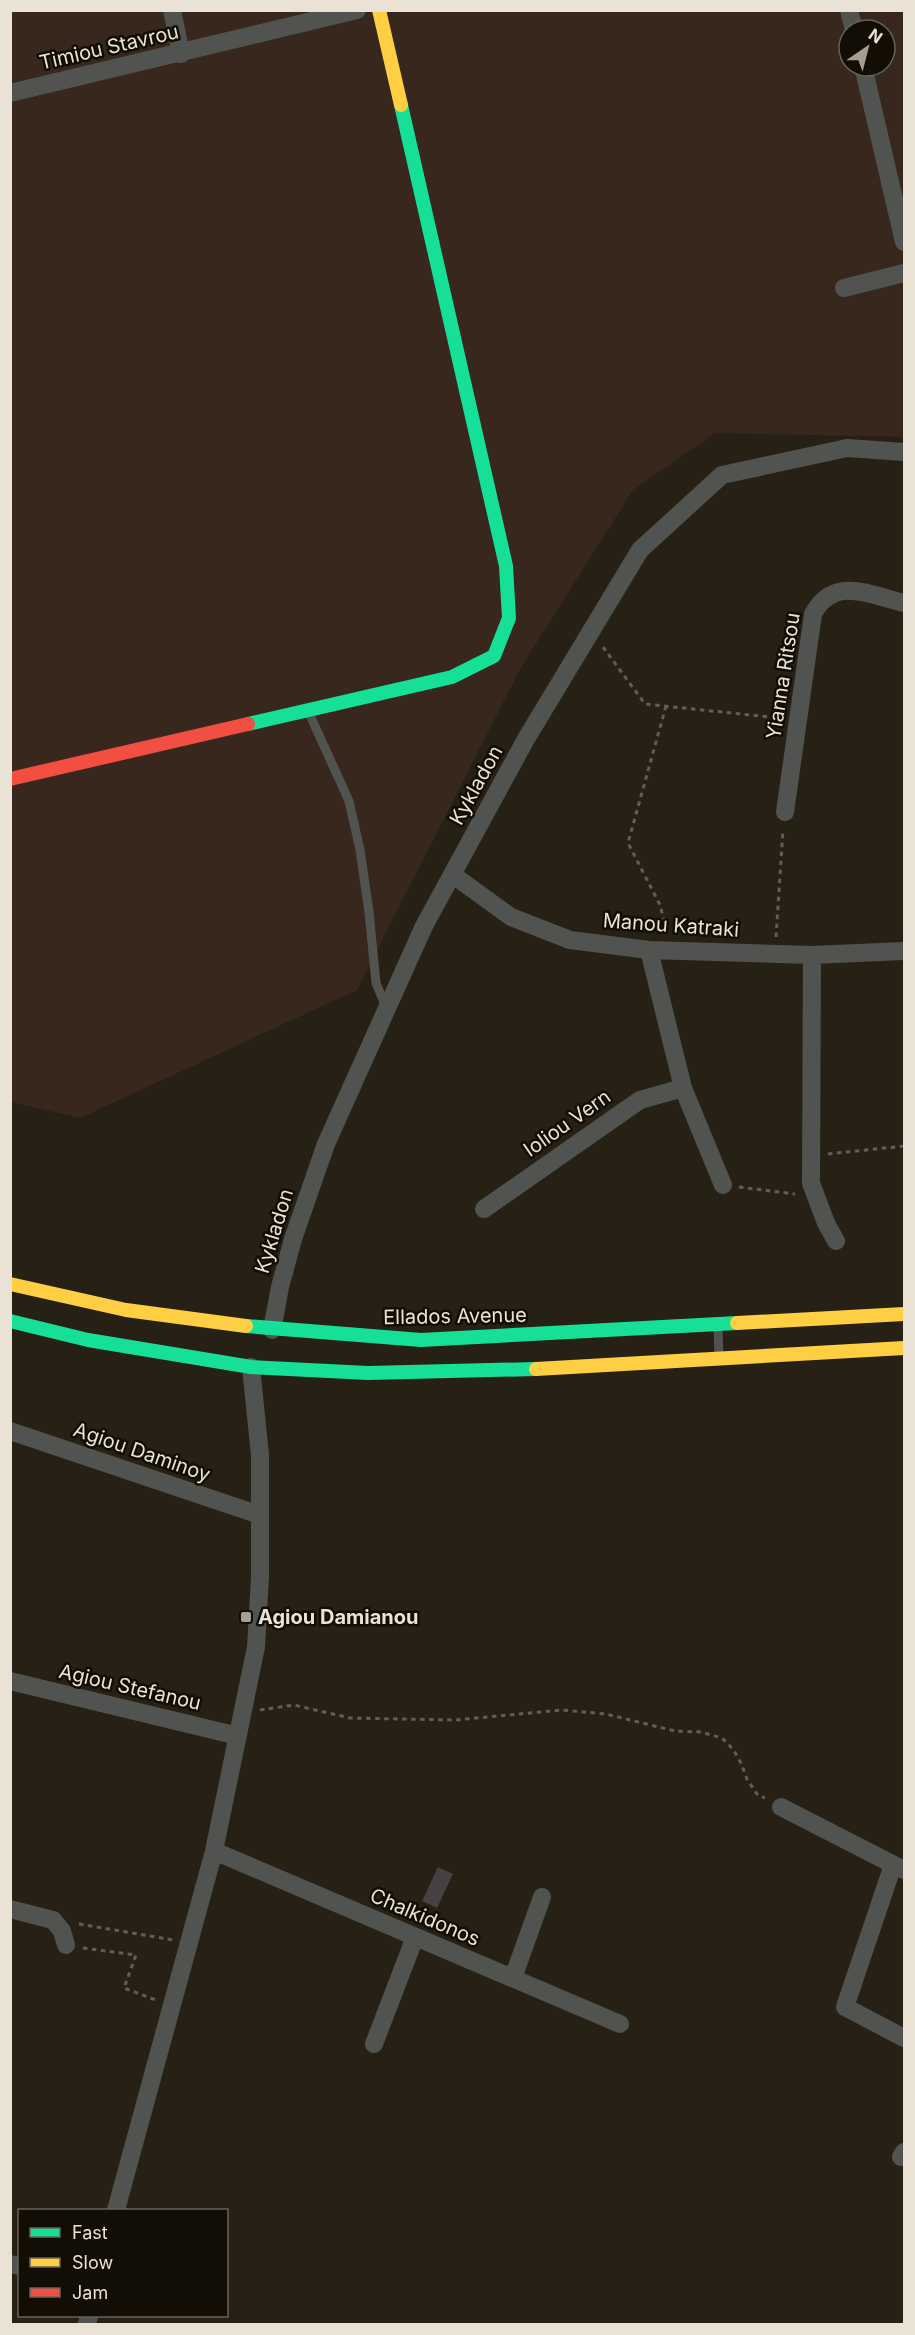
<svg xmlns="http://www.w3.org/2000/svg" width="915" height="2335" font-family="Inter,sans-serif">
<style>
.industrial{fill:#37271d;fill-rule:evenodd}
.building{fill:#454042}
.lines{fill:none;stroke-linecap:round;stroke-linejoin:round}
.path{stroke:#5e5e5a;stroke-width:3;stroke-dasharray:4.5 4.5;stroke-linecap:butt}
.lane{stroke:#515350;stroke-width:9}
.street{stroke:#515350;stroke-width:18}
.fast{stroke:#16e098;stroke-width:14}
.slow{stroke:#ffcf43;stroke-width:14}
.jam{stroke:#f24e42;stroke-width:14}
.poi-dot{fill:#a59e92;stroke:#120d05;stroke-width:2}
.labels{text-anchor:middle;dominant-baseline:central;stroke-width:5;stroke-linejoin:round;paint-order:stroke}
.street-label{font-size:20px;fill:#e9e2d5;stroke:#120d05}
.poi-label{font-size:20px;font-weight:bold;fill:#e9e2d5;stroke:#120d05;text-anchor:start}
</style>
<rect width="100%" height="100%" fill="#272115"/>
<!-- industrial -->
<path class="industrial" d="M11,11H904V437L715,433L633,490L520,669L357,990L80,1118L11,1102ZM849,30H885V66H849Z"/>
<!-- building -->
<path class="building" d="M438,1867L453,1874L437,1908L422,1901Z"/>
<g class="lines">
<!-- path -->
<path class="path" d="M603,647L645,704L779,718
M666,706L628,843L660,905L667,932
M776,937L783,830
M828,1154L904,1146
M739,1187L795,1194
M260,1710L294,1705L350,1718L455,1720L562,1710L606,1714L675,1731L701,1732L722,1738L733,1749L741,1763L747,1779L757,1794L765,1798
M79,1924L173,1940
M83,1948L136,1955L124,1988L156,2000"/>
<!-- lane -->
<path class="lane" d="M309,713L349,801L360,850L369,912L376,983L386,1007
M718,1326L719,1358"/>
<!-- street -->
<path class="street" d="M172,10L181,54
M849,10L854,30
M863,66L904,242
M10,93L357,10
M844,288L904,273
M785,812L813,614C834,575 870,595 904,603
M453,875L511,917L570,940L649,950L812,955L904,951
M649,950L683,1088L723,1185
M812,955L811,1183L826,1223L836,1241
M484,1209L640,1100L683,1088
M272,1330L280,1287L293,1239L326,1144L424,926L526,739L640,550L722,475L847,448L904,452
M10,1431L260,1515
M10,1681L238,1736
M781,1807L904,1870
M214,1851L620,2024
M893,1865L845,2007L904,2038
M10,1909L53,1920L62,1931L66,1945
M513,1978L542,1897
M374,2044L415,1937
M901,2157L904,2152
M116,2210L214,1851L256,1647L260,1577V1455L251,1367
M10,2264L20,2266
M87,2324L89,2316"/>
<!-- fast -->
<path class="fast" d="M248,724L452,677L494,656L509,618L506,566L401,105
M10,1321L88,1340L251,1367L368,1373L536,1369
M246,1326L421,1340L737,1323"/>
<!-- slow -->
<path class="slow" d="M379,10L401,105
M10,1284L126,1310L246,1326
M737,1323L904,1314
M536,1369L904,1348"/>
<!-- jam -->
<path class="jam" d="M10,779L248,724"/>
</g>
<!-- markers -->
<rect class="poi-dot" x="240" y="1611" width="12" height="12" rx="3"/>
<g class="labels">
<!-- street labels -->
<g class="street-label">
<text transform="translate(109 47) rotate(-13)">Timiou Stavrou</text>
<text transform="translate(783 676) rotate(-81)">Yianna Ritsou</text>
<text transform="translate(476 785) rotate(-61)">Kykladon</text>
<text transform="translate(671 925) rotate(4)">Manou Katraki</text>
<text transform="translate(567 1123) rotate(-35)">Ioliou Vern</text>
<text transform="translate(274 1231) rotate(-73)">Kykladon</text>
<text transform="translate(455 1316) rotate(-1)">Ellados Avenue</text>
<text transform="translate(142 1452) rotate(19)">Agiou Daminoy</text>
<text transform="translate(130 1687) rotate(13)">Agiou Stefanou</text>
<text transform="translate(425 1917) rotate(23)">Chalkidonos</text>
</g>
<!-- poi labels -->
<g class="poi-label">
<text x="258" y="1617">Agiou Damianou</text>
</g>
</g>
<!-- border -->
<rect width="915" height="2335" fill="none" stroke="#e9e2d5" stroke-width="24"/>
<!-- legend -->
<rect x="18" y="2209" width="210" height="108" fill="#120d05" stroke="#686258" stroke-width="1.5"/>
<rect x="30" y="2228" width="30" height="9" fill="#16e098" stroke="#686258" stroke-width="1.5"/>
<text x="72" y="2239" font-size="18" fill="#e9e2d5">Fast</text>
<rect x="30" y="2258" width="30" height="9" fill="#ffcf43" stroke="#686258" stroke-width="1.5"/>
<text x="72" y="2269" font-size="18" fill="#e9e2d5">Slow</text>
<rect x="30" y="2288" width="30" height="9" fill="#f24e42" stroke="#686258" stroke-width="1.5"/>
<text x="72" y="2299" font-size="18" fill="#e9e2d5">Jam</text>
<!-- north arrow -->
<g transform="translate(867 48) rotate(35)"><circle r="28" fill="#120d05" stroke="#686258" stroke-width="1.5"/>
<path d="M0-4.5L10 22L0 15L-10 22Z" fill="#a59e92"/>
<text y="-9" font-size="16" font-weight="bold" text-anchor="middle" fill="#e9e2d5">N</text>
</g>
</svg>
